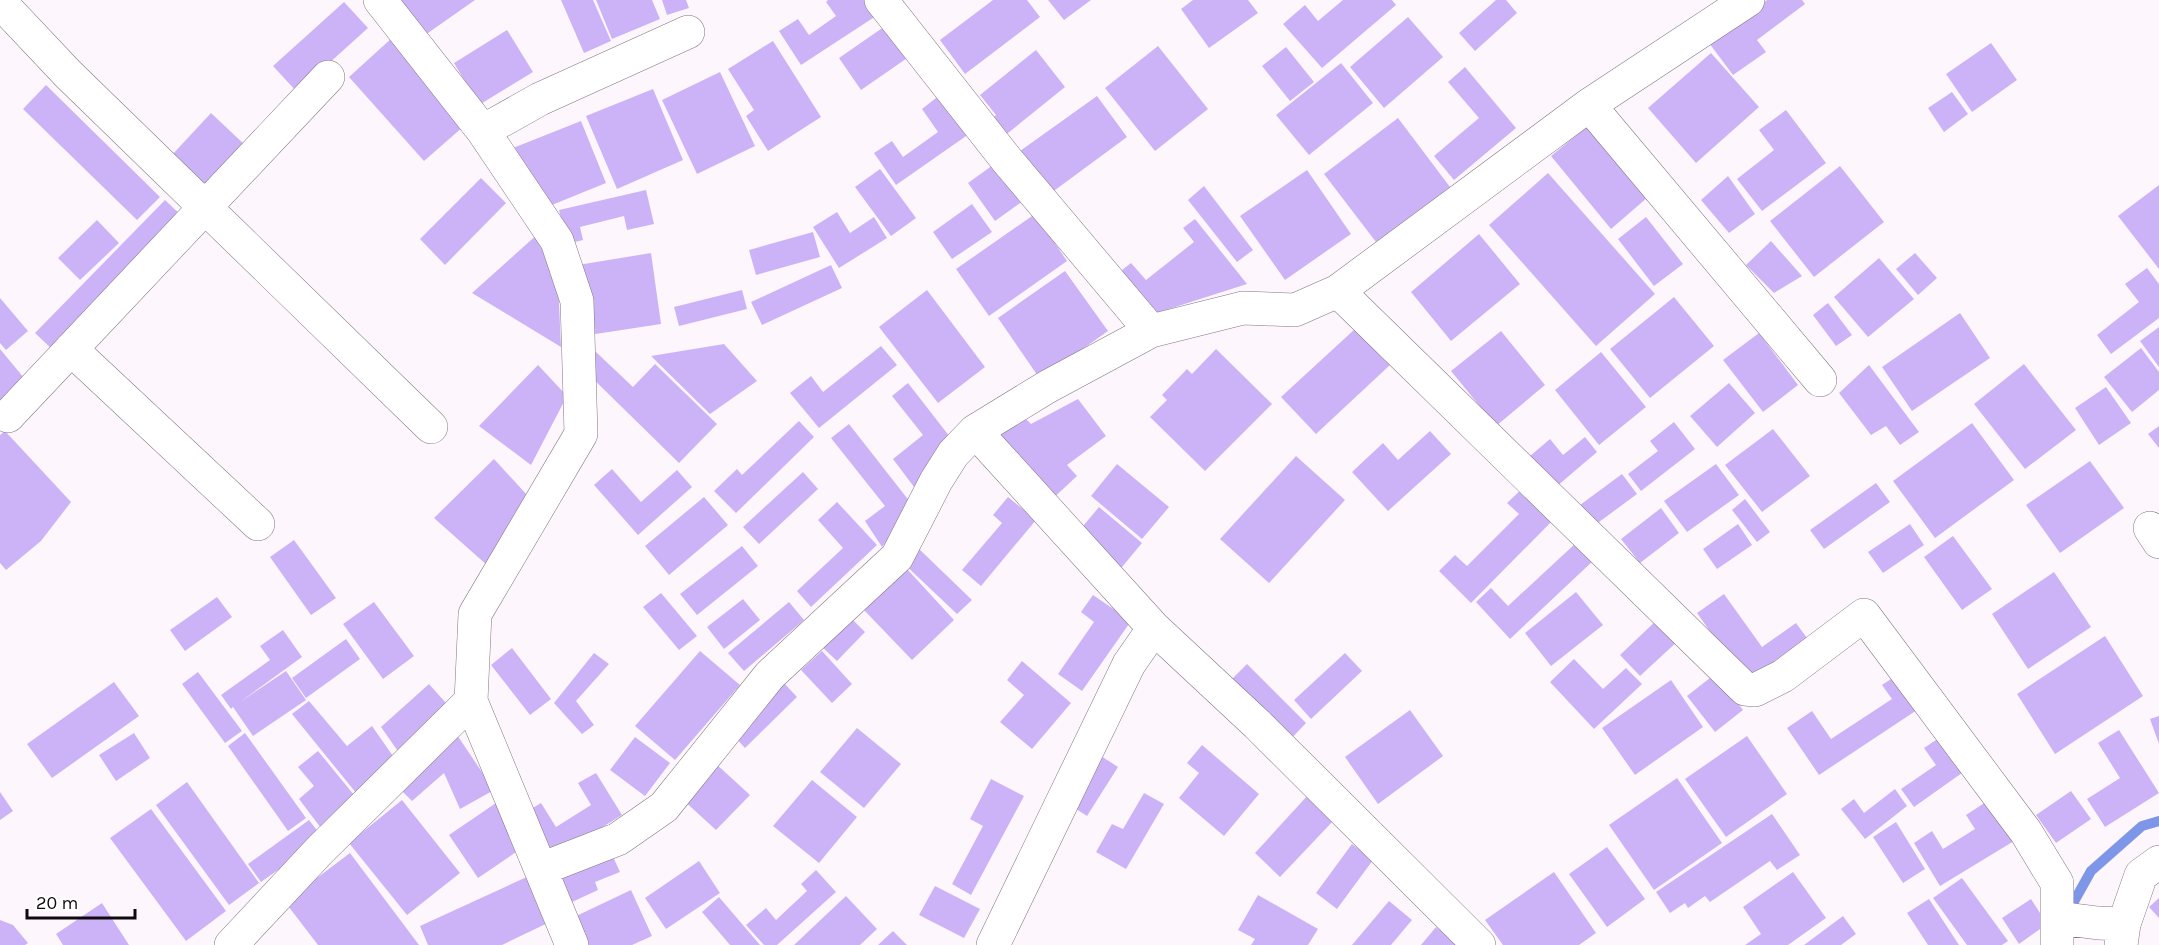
<svg xmlns="http://www.w3.org/2000/svg" width="2159" height="945" font-family="Karla,sans-serif">
<style>
.lines{fill:none;stroke-linecap:round;stroke-linejoin:round}
.stream{stroke:#7e96e8;stroke-width:10}
.building{fill:#ccb3f8}
.minor-casing{stroke:#827780;stroke-width:34}
.minor{stroke:#fff;stroke-width:33}
</style>
<rect width="100%" height="100%" fill="#fef6fd"/>
<g class="lines">
<!-- stream -->
<path class="stream" d="M2067,914L2091,871L2142,826L2159,821"/>
</g>
<!-- building -->
<path class="building" d="M390,0H475L418,40Z
M561,0H593L611,41L584,53Z
M596,0H652L660,19L612,39Z
M662,0H686L689,8L667,15Z
M828,0H866L876,16L801,65L779,31L798,19L809,35L836,16L826,2Z
M993,0H1027L1040,17L965,74L940,40Z
M1048,0H1091L1064,20Z
M1193,0H1248L1258,13L1209,48L1181,9Z
M1343,0H1392L1396,5L1322,68L1283,24L1305,5L1318,21Z
M1496,0H1506L1517,13L1475,51L1459,33Z
M1767,0H1802L1805,4L1757,40L1766,52L1733,75L1709,43Z
M344,2L368,28L297,92L273,66Z
M1408,17L1443,57L1384,108L1350,67Z
M891,22L913,54L861,90L839,58Z
M507,30L533,72L479,105L454,63Z
M393,37L464,126L424,161L349,77Z
M773,41L821,117L768,151L746,116L754,110L728,69Z
M1991,43L2017,80L1972,112L1946,74Z
M1158,46L1208,109L1155,151L1105,88Z
M1286,47L1314,82L1290,101L1262,66Z
M1036,50L1065,87L1003,137L989,121L996,115L980,95Z
M1711,53L1759,107L1696,163L1648,108Z
M1341,63L1373,103L1309,155L1276,115Z
M1465,67L1516,128L1454,180L1434,156L1479,118L1448,82Z
M720,72L755,146L697,174L662,100Z
M46,85L160,197L137,220L23,109Z
M653,89L683,160L617,189L586,116Z
M1952,92L1968,114L1944,132L1928,108Z
M941,94L969,134L896,185L874,153L892,141L903,157L938,132L922,109Z
M1097,96L1127,137L1051,193L1020,151Z
M1786,110L1826,163L1762,211L1737,179L1774,150L1759,130Z
M211,113L246,146L205,189L171,156Z
M1398,118L1450,187L1376,242L1324,174Z
M581,121L606,183L537,211L513,148Z
M1589,125L1648,197L1611,229L1551,156Z
M1000,160L1027,198L995,221L968,183Z
M1840,166L1884,222L1814,277L1770,221Z
M880,169L916,218L891,236L855,187Z
M1307,170L1351,234L1285,280L1240,216Z
M1548,173L1655,294L1596,346L1489,225Z
M1728,176L1755,214L1729,233L1701,200Z
M481,178L506,203L445,265L420,239Z
M2159,185V269L2118,216Z
M1204,186L1253,250L1237,262L1188,200Z
M646,190L654,224L627,230L624,216L580,227L583,240L567,244L559,210Z
M165,200L185,219L55,352L35,333Z
M972,204L992,232L952,259L933,232Z
M837,212L850,233L874,217L887,238L839,268L813,227Z
M1035,214L1067,261L989,316L956,269Z
M1646,217L1683,264L1654,286L1618,239Z
M1195,219L1247,284L1144,317L1113,277L1131,263L1146,280L1194,242L1183,228Z
M97,220L119,243L80,280L58,258Z
M540,232L557,260L561,347L472,293Z
M813,232L820,257L756,275L749,250Z
M1479,234L1520,284L1451,341L1411,292Z
M1771,241L1802,276L1774,293L1746,265Z
M651,253L661,324L589,335L578,265Z
M1915,253L1937,278L1918,295L1896,269Z
M1879,258L1914,299L1868,337L1834,297Z
M831,265L842,288L762,325L751,302Z
M2147,268L2159,284V318L2111,354L2097,335L2139,302L2125,284Z
M1065,271L1108,331L1040,379L998,318Z
M742,290L747,309L679,326L674,307Z
M927,290L985,367L938,403L879,327Z
M1674,297L1714,346L1650,398L1610,349Z
M0,298L28,331L6,350L0,343Z
M1828,303L1852,335L1836,346L1813,315Z
M1960,313L1990,358L1912,411L1882,367Z
M2159,327V367L2140,341Z
M1356,328L1390,365L1316,434L1281,397Z
M1501,331L1545,385L1496,426L1451,371Z
M1759,333L1798,385L1763,412L1723,360Z
M724,344L757,381L710,414L651,356Z
M881,346L897,365L819,428L790,393L811,376L823,392Z
M2141,348L2159,372V390L2132,412L2104,377Z
M0,349L29,384L0,408Z
M1216,349L1272,404L1205,471L1150,417L1167,400L1162,395L1187,369L1192,374Z
M596,352L633,387L655,364L717,424L679,463L581,367Z
M1601,352L1646,407L1599,445L1555,390Z
M2024,364L2076,430L2025,469L1974,404Z
M538,365L567,396L531,465L479,426Z
M1869,365L1919,432L1900,445L1886,426L1871,435L1839,393Z
M908,383L950,437L914,487L893,459L923,435L892,396Z
M1729,383L1755,413L1717,447L1690,416Z
M2106,387L2131,423L2099,445L2075,408Z
M1078,399L1106,436L1067,465L1077,476L1047,504L990,441L1021,414L1031,424Z
M799,421L814,437L736,513L714,491L737,469L742,475Z
M1674,422L1695,449L1641,491L1628,474L1658,451L1650,441Z
M1972,423L2014,480L1935,538L1893,481Z
M849,424L914,507L882,547L865,521L885,506L831,438Z
M2159,426V448L2148,434Z
M1773,429L1810,476L1762,512L1725,465Z
M5,431L71,502L41,541L6,570L0,563V435Z
M1430,431L1451,454L1388,511L1352,472L1383,443L1398,460Z
M1585,437L1597,452L1556,487L1530,456L1550,439L1563,455Z
M1296,456L1345,500L1269,583L1220,539Z
M494,459L528,496L488,566L434,518Z
M2090,461L2124,508L2060,553L2026,505Z
M1117,464L1169,507L1142,539L1091,496Z
M1716,464L1739,495L1687,532L1664,501Z
M612,469L641,502L677,470L692,487L638,535L594,485Z
M803,472L818,489L759,544L743,527Z
M1622,474L1637,494L1595,525L1580,505Z
M1876,483L1890,502L1824,549L1810,530Z
M1525,486L1556,517L1471,603L1439,571L1455,555L1467,566L1519,514L1507,503Z
M704,497L728,525L669,575L645,546Z
M1008,497L1036,520L981,586L962,570L1002,523L993,515Z
M1745,499L1770,532L1757,542L1732,510Z
M837,502L877,545L811,607L797,591L843,548L818,520Z
M1099,507L1142,543L1117,573L1074,537Z
M1661,508L1679,533L1640,563L1621,539Z
M1738,524L1752,545L1717,569L1703,549Z
M1910,524L1924,545L1883,573L1868,552Z
M1953,536L1992,589L1962,610L1924,557Z
M294,540L336,598L311,615L270,557Z
M1577,542L1594,560L1510,639L1476,602L1491,588L1508,606Z
M742,546L758,566L697,615L680,594Z
M916,546L972,600L957,614L901,561Z
M907,569L954,620L912,660L864,610Z
M2054,572L2091,627L2028,669L1992,614Z
M1576,592L1603,625L1551,666L1525,633Z
M661,593L697,636L679,650L643,607Z
M1724,594L1762,647L1796,623L1807,638L1746,682L1697,613Z
M1093,595L1131,621L1082,691L1058,674L1094,622L1081,612Z
M217,597L232,617L185,651L170,630Z
M743,599L760,620L724,649L707,627Z
M374,602L414,656L383,679L343,624Z
M789,602L804,620L744,671L728,653Z
M850,617L865,632L837,661L821,646Z
M1660,617L1680,639L1640,676L1620,655Z
M283,630L302,657L240,702L286,671L306,700L253,736L233,707L231,709L221,695L270,660L260,646Z
M2105,636L2143,696L2055,754L2017,694Z
M346,639L360,659L306,698L292,678Z
M512,648L551,699L530,715L491,665Z
M700,651L740,685L675,760L635,726Z
M822,651L852,684L832,703L801,670Z
M594,653L609,664L576,701L594,725L582,734L554,703Z
M1345,653L1362,671L1311,719L1294,700Z
M1574,659L1603,689L1626,668L1642,684L1594,729L1550,682Z
M1022,661L1071,703L1032,749L1000,722L1024,695L1007,680Z
M1247,664L1306,723L1287,743L1228,683Z
M198,672L242,731L225,743L182,684Z
M1715,674L1743,710L1715,732L1687,696Z
M1897,675L1920,708L1819,775L1787,728L1812,711L1831,739L1892,699L1882,685Z
M1671,680L1703,727L1635,775L1602,728Z
M114,682L139,716L52,778L27,744Z
M784,683L797,697L745,748L732,734Z
M429,684L446,703L402,757L381,727Z
M309,701L347,746L372,726L395,759L361,799L292,714Z
M1410,710L1443,756L1378,804L1345,757Z
M2159,716V744L2150,719Z
M451,726L494,790L460,809L444,773L412,801L395,784Z
M857,728L901,764L864,808L820,772Z
M2119,730L2159,793L2105,827L2087,799L2120,778L2098,743Z
M134,733L150,758L116,781L99,755Z
M245,733L306,818L288,831L228,746Z
M1945,734L1969,768L1914,807L1901,789L1936,765L1924,748Z
M1747,736L1787,794L1726,837L1685,779Z
M635,737L670,763L645,796L610,770Z
M1202,745L1259,794L1224,836L1179,798L1199,773L1187,763Z
M318,751L359,801L327,836L299,799L314,786L298,767Z
M1101,756L1118,767L1087,816L1070,805Z
M714,762L750,795L716,830L681,798Z
M596,773L622,815L551,859L523,814L541,803L556,827L591,805L578,783Z
M1677,778L1722,843L1654,890L1609,825Z
M991,779L1024,796L971,895L952,884L983,826L970,819Z
M812,780L857,817L819,863L773,826Z
M187,782L259,883L229,905L156,805Z
M1895,789L1907,806L1865,839L1841,809L1854,799L1864,813Z
M2071,791L2091,819L2056,843L2036,815Z
M0,792L13,811L0,820Z
M1144,793L1164,804L1126,869L1096,852L1112,824L1123,829Z
M1308,795L1334,820L1280,877L1255,853Z
M402,800L460,873L407,915L349,843Z
M1989,800L2014,841L1940,886L1914,843L1932,831L1943,849L1975,829L1966,815Z
M496,803L525,846L478,878L449,835Z
M151,809L226,911L186,941L110,838Z
M1772,814L1800,855L1777,870L1770,861L1710,902L1705,896L1688,908L1685,903L1670,913L1656,892Z
M309,820L323,838L261,882L248,864Z
M1896,822L1925,869L1903,883L1873,837Z
M1352,844L1373,860L1337,909L1316,893Z
M1607,847L1645,899L1607,927L1569,874Z
M610,850L620,872L595,882L598,890L570,903L557,873Z
M350,853L419,945H318L285,902Z
M699,861L720,893L666,929L645,898Z
M816,870L836,892L777,945H764L746,925L766,908L776,920L807,891L801,884Z
M1554,872L1596,933L1579,945H1503L1485,920Z
M1793,872L1826,918L1788,945H1745L1761,934L1743,907Z
M531,875L552,921L502,945H428L420,926Z
M1962,878L2008,941L2002,945H1967L1933,898Z
M935,886L980,909L964,938L919,915Z
M631,890L652,936L632,945H584L572,918Z
M1258,895L1318,929L1308,945H1251L1255,939L1238,930Z
M846,896L877,929L860,945H794Z
M719,897L760,945H730L702,912Z
M2159,898V918L2149,907Z
M1929,899L1959,945H1928L1907,913Z
M2031,899L2047,924L2019,944L2002,918Z
M1389,901L1412,920L1391,945H1352Z
M102,903L129,945H63L56,934Z
M1843,916L1856,934L1841,945H1804Z
M0,920L13,925L28,943L25,945H0Z
M1436,927L1458,945H1421Z
M893,931L907,945H878Z"/>
<g class="lines">
<defs>
<path id="minor" d="M380,0L483,131L557,241L577,301L581,434L475,614L471,701L572,945
M881,0L1006,159L1151,331
M0,2L68,74L431,427
M1589,105L1820,380
M483,131L540,99L688,32
M1338,291L1745,689L1755,690L1783,676L1864,615L2026,832L2057,883V945
M71,349L258,524
M8,416L328,77
M975,431L1154,628
M2150,528L2159,542
M541,869L618,839L664,807L770,675L897,557L936,481L953,454L975,431L1047,387L1151,331L1243,308L1295,310L1338,291L1589,105L1748,0
M2058,918L2098,923L2124,924
M231,945L320,850L471,701
M993,945L1129,664L1154,628L1257,724L1479,945
M2121,945L2124,924L2141,875L2159,862"/>
</defs>
<!-- minor casing -->
<use href="#minor" class="minor-casing"/>
<!-- minor -->
<use href="#minor" class="minor"/>
</g>
<!-- scale -->
<path d="M27 909v9h108v-9" fill="none" stroke="#0e0a0d" stroke-width="3"/>
<text x="36" y="909" font-size="18" fill="#0e0a0d" stroke="#ffffff" stroke-width="4.5" paint-order="stroke">20 m</text>
</svg>
